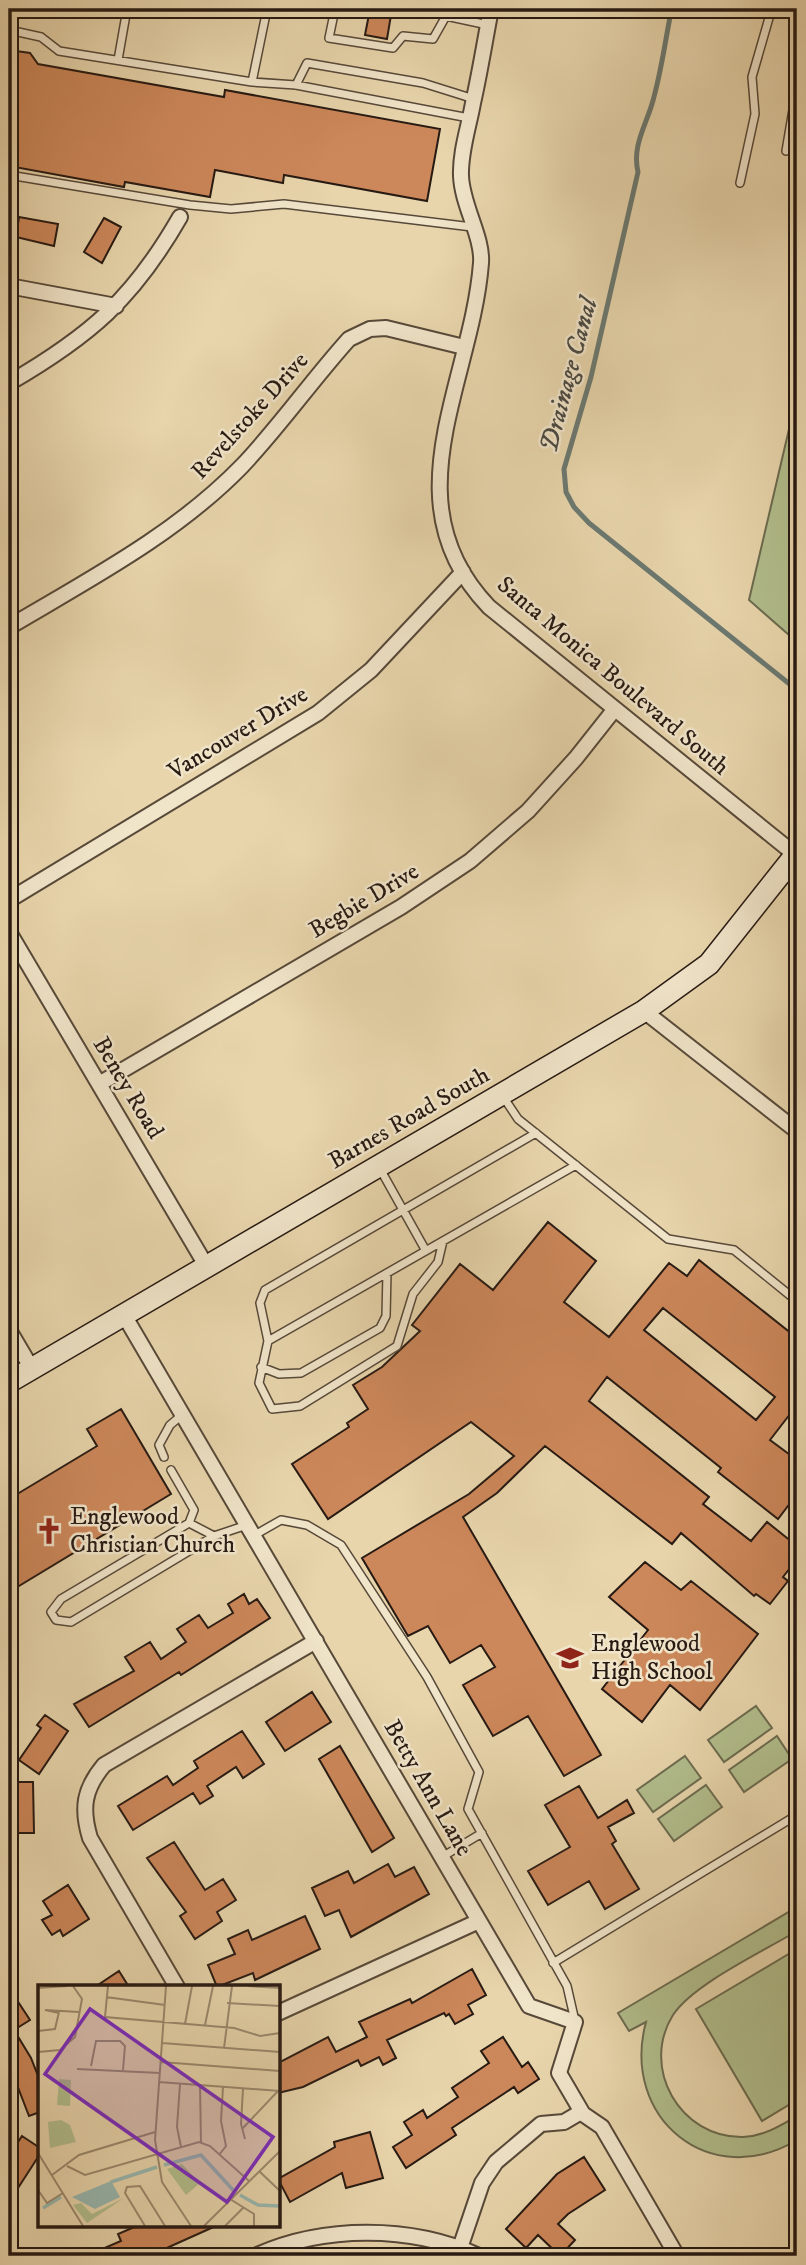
<svg xmlns="http://www.w3.org/2000/svg" width="806" height="2265" font-family="'IM FELL DW Pica',serif">
<style>
.green{fill:#b2be8d;stroke:#6c6c50;stroke-width:2}
.lines{fill:none;stroke-linecap:round;stroke-linejoin:round}
.stream{stroke:#6b7971;stroke-width:5}
.building{fill:#cc875a;stroke:#271a13;stroke-width:2;fill-rule:evenodd}
.lane-casing{stroke:#574939;stroke-width:10}
.street-casing{stroke:#574939;stroke-width:18}
.secondary-casing{stroke:#271a13;stroke-width:24}
.lane{stroke:#f0e4c9;stroke-width:7}
.street{stroke:#f0e4c9;stroke-width:14}
.secondary{stroke:#f0e4c9;stroke-width:21}
.labels{text-anchor:middle;dominant-baseline:central;stroke-width:5;stroke-linejoin:round;paint-order:stroke}
.street-label{font-size:24px;fill:#271a13;stroke:#f0e4c9}
.poi-label{font-size:24px;fill:#271a13;stroke:#f0e4c9;text-anchor:start}
.water-label{font-size:26px;font-style:italic;fill:#494942;stroke:#f0e4c9}
.inset-river{fill:none;stroke:#98b8b0;stroke-width:3.5}
.inset-road{fill:none;stroke:#9b8a6f;stroke-width:2}
.view{fill:#7b2cbf;fill-opacity:0.15;stroke:#7b2cbf;stroke-width:3.5}
.inset-edge{fill:none;stroke:#271a13;stroke-width:3.5}
</style>
<rect width="100%" height="100%" fill="#e8d5ac"/>
<filter id="stains"><feTurbulence type="fractalNoise" baseFrequency=".00286" numOctaves="4"/><feColorMatrix values="0 0 0 0 .2 0 0 0 0 .09 0 0 0 0 .02 0 0 0 .5 -.17"/></filter>
<radialGradient id="worn" r=".72"><stop offset=".6" stop-color="#630" stop-opacity="0"/><stop offset="1" stop-color="#630" stop-opacity=".3"/></radialGradient>
<!-- green -->
<path class="green" d="M797,395V501L790,522L797,531V642L749,600Z
M756,1706L772,1728L724,1762L708,1740Z
M777,1736L792,1759L744,1792L729,1770Z
M685,1756L701,1778L653,1812L637,1790Z
M706,1785L722,1807L674,1841L658,1819Z
M797,1907V1931C764,1951 693,1984 673,2015C640,2068 680,2138 743,2137C764,2136 780,2126 797,2116V2140C710,2192 620,2118 646,2022L629,2031L618,2013Z
M797,1949V2100L762,2121L696,2009Z"/>
<g class="lines">
<!-- stream -->
<path class="stream" d="M671,12C665,42 661,74 652,104C645,127 632,147 638,172L591,377L564,469L566,492L574,507L589,523L797,690"/>
</g>
<!-- building -->
<path class="building" d="M370,9H392L387,39L365,35Z
M9,50L30,53L38,64L224,97L225,90L440,129L427,201L284,175L283,183L215,170L210,197L125,182L124,187L9,166Z
M19,217L58,224L54,246L16,237Z
M104,218L121,227L102,263L84,252Z
M548,1222L596,1261L564,1302L609,1337L669,1263L687,1276L699,1260L797,1338V1405L770,1440L797,1460V1494L778,1519L718,1472L721,1468L607,1377L589,1401L709,1497L703,1504L751,1541L767,1522L797,1546V1559L783,1577L788,1581L770,1604L756,1594L754,1596L681,1533L672,1544L545,1446L497,1493L463,1517L601,1755L564,1776L528,1716L493,1736L463,1685L495,1667L481,1645L450,1663L428,1626L408,1636L362,1558L469,1494L514,1456L471,1422L328,1519L292,1464L349,1427L347,1423L368,1409L353,1385L382,1367L420,1331L412,1325L460,1264L493,1290ZM663,1308L775,1397L756,1420L644,1330Z
M121,1409L171,1494L9,1592V1499L97,1446L87,1429Z
M645,1562L681,1590L691,1581L758,1634L700,1710L670,1685L642,1722L602,1689L648,1630L609,1597Z
M244,1594L249,1604L257,1599L270,1618L181,1675L179,1672L89,1727L74,1704L134,1671L125,1657L150,1642L161,1659L186,1642L177,1629L199,1615L208,1628L233,1613L228,1604Z
M312,1692L331,1722L285,1751L266,1722Z
M45,1715L68,1731L39,1774L19,1760L41,1728L37,1725Z
M242,1731L264,1764L243,1778L236,1767L207,1786L213,1796L200,1804L193,1793L133,1830L118,1806L167,1776L173,1785L198,1768L194,1761Z
M340,1746L394,1838L372,1852L319,1759Z
M9,1782H33L34,1833H9Z
M579,1786L598,1818L627,1800L634,1813L608,1827L616,1841L612,1844L639,1889L605,1909L589,1881L548,1905L528,1871L570,1847L545,1805Z
M174,1842L205,1890L223,1879L236,1900L217,1912L222,1921L195,1939L180,1916L186,1912L147,1858Z
M388,1864L395,1877L414,1867L429,1894L351,1937L339,1910L325,1916L312,1888L348,1871L354,1883Z
M68,1885L89,1919L63,1936L60,1930L52,1935L42,1920L52,1915L43,1901Z
M305,1916L320,1949L255,1980L253,1973L217,1987L208,1965L235,1954L228,1939L248,1930L252,1940Z
M472,1969L486,1995L468,2005L473,2014L455,2024L449,2014L446,2016L444,2013L387,2040L396,2058L383,2065L379,2057L361,2066L358,2060L303,2087L278,2093V2063L328,2037L336,2052L367,2037L359,2022L410,1999L412,2003Z
M119,1971L129,1987H95Z
M9,1988L30,2020L14,2030L31,2058L40,2081V2112L29,2116L9,2064Z
M503,2037L522,2067L528,2062L539,2079L518,2093L514,2087L452,2128L456,2135L406,2168L393,2147L412,2135L404,2122L423,2110L427,2118L458,2097L452,2088L489,2063L481,2051Z
M370,2132L383,2178L346,2188L342,2173L290,2202L278,2179L335,2147L334,2142Z
M22,2136L40,2148V2154L18,2188L9,2181V2156Z
M584,2157L605,2190L568,2214L558,2224L575,2240L560,2256L538,2235L526,2248L506,2229L557,2174Z
M139,2225H218L149,2256H86L121,2241L118,2234Z"/>
<g class="lines">
<defs>
<path id="lane" d="M335,9L329,38L393,48L403,36L433,39L446,16
M447,9L446,16L488,25
M9,30L41,37L59,51L252,82L296,85L469,118
M118,60L127,9
M252,82L267,9
M296,85L307,63L423,83L474,99
M786,151L797,86
M9,175L190,205L231,209L284,204L472,227
M740,183L755,114L752,77L769,18L768,9
M502,1095L518,1119L668,1239L734,1250L797,1301
M536,1133L265,1290L260,1303L268,1341L576,1165
M379,1167L426,1251
M268,1341L259,1383L272,1409L300,1406L397,1346L413,1294L438,1262L443,1241
M261,1367L279,1374L301,1373L380,1328L386,1316L387,1273
M164,1457L159,1445L170,1425L182,1415
M171,1470L194,1510L189,1523
M214,1536L189,1523L61,1599L51,1612L56,1620L71,1622L214,1536L247,1525
M253,1536L281,1520L307,1525L341,1545L427,1677L479,1772L468,1809L567,1986L575,2021
M442,1857L482,1833
M553,1963L797,1815"/>
<path id="street" d="M491,9C485,40 480,72 473,103C469,126 460,152 461,176C462,205 483,237 481,263C472,382 388,502 489,607L797,856
M9,286L116,306
M9,383C90,336 133,299 180,217
M9,627C90,579 176,534 242,466C280,426 312,380 349,339L370,329L386,328L464,347
M9,900L318,713L371,670L463,572
M9,932L207,1267
M644,1011L797,1131
M99,1084L401,907L470,861L528,811L576,758L614,710
M124,1315L529,2006L575,2022L559,2073L583,2114L602,2127L677,2256
M9,1330L32,1369
M177,1987L90,1838C81,1808 84,1789 104,1765L316,1641
M278,2013L479,1921
M460,2248L482,2183L496,2162L541,2124L564,2122L581,2112
M255,2256C323,2225 411,2225 479,2256"/>
<path id="secondary" d="M9,1382L644,1011L709,964L797,853"/>
</defs>
<!-- lane casing -->
<use href="#lane" class="lane-casing"/>
<!-- street casing -->
<use href="#street" class="street-casing"/>
<!-- secondary casing -->
<use href="#secondary" class="secondary-casing"/>
<!-- lane -->
<use href="#lane" class="lane"/>
<!-- street -->
<use href="#street" class="street"/>
<!-- secondary -->
<use href="#secondary" class="secondary"/>
</g>
<!-- icons -->
<defs>
<symbol id="church-bare" viewBox="-9 -9 18 18"><path d="M-1.2-6h2.4v3.5h3.3v2.4h-3.3V6h-2.4V-.1h-3.3v-2.4h3.3Z" fill="#8f2418" stroke="#f0e4c9" stroke-width="2.5" paint-order="stroke"/></symbol>
<symbol id="school-bare" viewBox="-9 -9 18 18"><path d="M0-5L7-2L0 1L-7-2ZM-4 1L0 2.5L4 1V4Q0 6-4 4Z" fill="#8f2418" stroke="#f0e4c9" stroke-width="2.5" paint-order="stroke"/></symbol>
</defs>
<g fill-rule="evenodd">
<use href="#church-bare" x="30" y="1512" width="38" height="38"/>
<use href="#school-bare" x="551" y="1639" width="38" height="38"/>
</g>
<g class="labels">
<!-- street labels -->
<g class="street-label">
<text transform="translate(250 416) rotate(-48)">Revelstoke Drive</text>
<text transform="translate(613 676) rotate(40)">Santa Monica Boulevard South</text>
<text transform="translate(238 733) rotate(-31)">Vancouver Drive</text>
<text transform="translate(364 901) rotate(-31)">Begbie Drive</text>
<text transform="translate(128 1088) rotate(59)">Beney Road</text>
<text transform="translate(409 1118) rotate(-30)">Barnes Road South</text>
<text transform="translate(428 1788) rotate(60)">Betty Ann Lane</text>
</g>
<!-- poi labels -->
<g class="poi-label">
<text x="70" y="1517">Englewood<tspan x="70" dy="28">Christian Church</tspan></text>
<text x="591" y="1644">Englewood<tspan x="591" dy="28">High School</tspan></text>
</g>
<!-- water labels -->
<g class="water-label">
<text transform="translate(569 375) rotate(-75)">Drainage Canal</text>
</g>
</g>
<!-- overview -->
<g transform="translate(38 1985)">
<rect width="242" height="242" fill="#e8d5ac"/>
<path d="M21,94L33,95L32,121L19,120ZM23,135L32,140L38,157L12,163L10,137ZM144,179L162,198L148,210L129,184ZM86,213L49,238L35,220L43,218L54,229Z" fill="#b2be8d"/>
<path d="M73,196L82,212L57,224L34,212Z" fill="#98b8b0"/>
<path class="inset-river" d="M126,180L163,170L196,206M73,197L119,182M202,210L220,220L242,221M5,223L23,212"/>
<path class="inset-road" d="M70,1L67,32L196,43L222,51L242,48M128,1L117,155L124,197L153,241M210,1L242,3M0,3L29,1M68,12L127,20M189,18L242,21M21,28L7,25L41,27M147,39L154,1M167,40L175,1M0,46L17,44L21,27M124,58L242,67M186,63L194,1M0,67L22,65L37,52L44,14L35,1M123,77L242,86M53,81L58,56H82L87,61L85,85M39,84L122,88M121,97L242,106M142,99L139,142L143,162M162,100L163,157M205,104L203,139L207,154M204,144L240,106M0,168L45,241M181,170L188,161L183,136L185,102M29,181L47,190L161,157L172,161L211,196M221,186L242,206M14,190L41,170L117,147M0,205L9,218L25,208M192,214L216,229V241M107,241L87,208L89,202L102,201L127,241M166,241L242,166M187,241L205,223"/>
<path class="view" d="M52,24L235,152L189,217L7,89Z"/>
<rect width="242" height="242" class="inset-edge"/>
</g>
<!-- margin -->
<rect width="806" height="2265" fill="none" stroke="#e8d5ac" stroke-width="35"/>
<rect x="10" y="10" width="785" height="2244" fill="none" stroke="#271a13" stroke-width="3.5"/>
<rect x="18" y="18" width="771" height="2230" fill="none" stroke="#271a13" stroke-width="2"/>
<rect width="100%" height="100%" filter="url(#stains)"/>
<rect width="100%" height="100%" fill="url(#worn)"/>
</svg>
